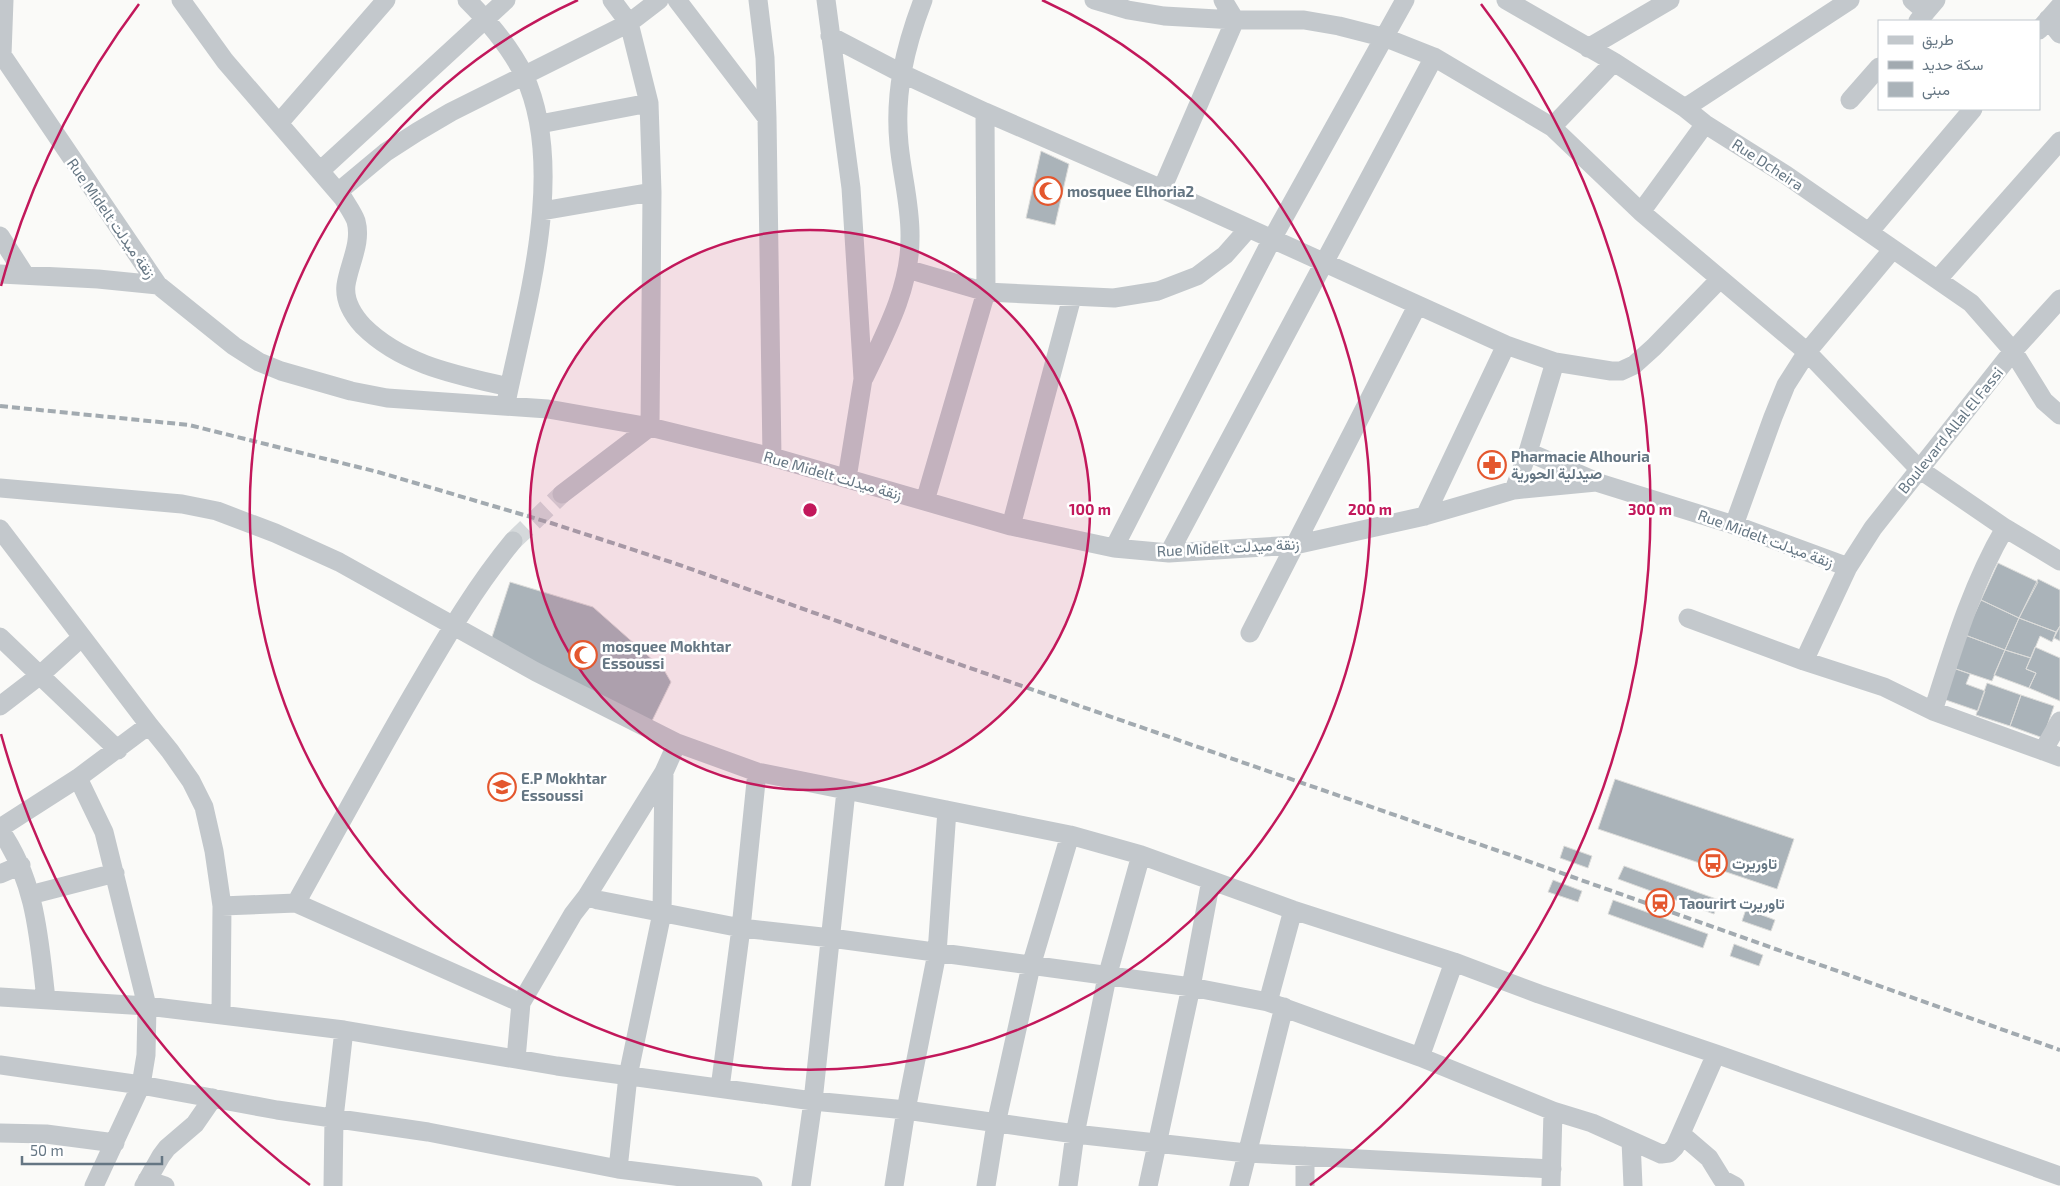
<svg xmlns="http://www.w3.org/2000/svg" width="2060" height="1186" font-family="'Exo 2',Vazirmatn,sans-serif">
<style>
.building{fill:#aab3b9;stroke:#dcdcda}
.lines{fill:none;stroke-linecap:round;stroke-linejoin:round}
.minor-tunnel{stroke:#d5d9db;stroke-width:19;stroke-dasharray:19 9;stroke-linecap:butt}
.minor{stroke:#c3c8cc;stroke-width:19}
.rail{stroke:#a2aab0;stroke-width:4;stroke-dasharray:8 4;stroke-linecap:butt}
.ring{fill:none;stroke:#c2185b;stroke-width:2.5}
.labels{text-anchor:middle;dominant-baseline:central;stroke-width:5;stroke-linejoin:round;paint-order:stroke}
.street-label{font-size:15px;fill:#657683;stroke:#fff}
.poi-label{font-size:15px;font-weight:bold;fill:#657683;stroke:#fff;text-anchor:start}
.centre{fill:#c2185b;stroke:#fff;stroke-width:2.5}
.ring-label{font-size:15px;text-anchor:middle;font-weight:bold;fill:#c2185b;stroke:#fff;stroke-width:5;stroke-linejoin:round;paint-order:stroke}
</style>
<rect width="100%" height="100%" fill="#fafaf8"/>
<!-- building -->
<path class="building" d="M1041,151L1069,164L1055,225L1026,218Z
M1998,563L2038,582L2019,618L1981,600Z
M2038,579L2060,590V626L2056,632L2019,618Z
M510,582L593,607L664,670L671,682L650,725L491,640Z
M1981,600L2019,618L2005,650L1965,635Z
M2019,618L2056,632L2052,642L2040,636L2031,658L2005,650Z
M2060,626V641L2054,638Z
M1965,635L2005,650L1992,681L1953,668Z
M2035,647L2060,658V701L2029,688L2036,673L2026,669Z
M2005,650L2031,658L2026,669L2036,673L2029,688L1994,675Z
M1953,668L1970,674L1966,684L1985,691L1978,711L1943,699Z
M1987,683L2021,695L2010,726L1976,715Z
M2021,695L2054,706L2043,738L2010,726Z
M1615,779L1794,839L1777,889L1598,829Z
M1564,846L1592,856L1588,868L1560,858Z
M1624,866L1719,900L1714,914L1618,879Z
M1553,880L1582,891L1578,902L1548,892Z
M1613,900L1708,934L1703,948L1608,914Z
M1746,909L1775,920L1771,931L1742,921Z
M1734,944L1763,955L1759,966L1730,956Z"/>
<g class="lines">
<!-- minor-tunnel -->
<path class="minor-tunnel" d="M513,541L562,494"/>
<!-- minor -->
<path class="minor" d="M4,0L2,55L158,285L234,346L259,362L281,371L351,391L387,398L548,409L650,427L772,457L1011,526L1114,548L1169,553L1295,545L1425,516L1514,490L1596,482L1734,525L1848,567
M181,0L225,61L343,198C347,205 353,213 356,221C362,243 349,264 346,285C344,301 353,315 363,326C402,365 457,375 509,387
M467,0C489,22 510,47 524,75C567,168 527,302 507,398
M677,0L767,118
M758,0L765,58L767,118L772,457
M826,0L851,188L863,379L847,478
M1094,0L1128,10L1164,16L1235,20H1304L1339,26L1386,38L1434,57L1552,127L1641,212L1807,352L1919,469L2005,528L2060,561
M1506,0L1614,62L1685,108L1705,124L1786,175L1971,303L2013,351L2044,401L2060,415
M1912,0L1926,12
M2048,19L2060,34
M1918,21L1936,0
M2039,30L2060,6
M830,36L901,73L985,112L1162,189L1506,345L1555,362L1611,371H1621L1634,365L1654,347L1720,279
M1588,48L1670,0
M1850,100L1879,67
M1685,108L1850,0
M279,123L386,0
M540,124L649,103
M1552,127L1614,62
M320,171L506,0
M1162,189L1235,20L1223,0
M338,192L386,152L417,132L451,112L629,23L659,0
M542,211L652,192
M1641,212L1705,124
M1869,232L1973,109
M0,236L25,275
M907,269L986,292L1114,298L1158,291L1197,276L1225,255L1248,229
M0,274L98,279L158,285
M1938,279L2060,141
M864,378C885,334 910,288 910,239C911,207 902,176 899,144C894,93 905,47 923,0
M1528,452L1595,481
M0,488L182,504L217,511L275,533L339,562L536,672L677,743L757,772L1070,835L1141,855L1293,910L1454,962L1539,994L1716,1054L2060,1176
M1514,490L1528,452L1555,362
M562,494L650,427L652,192L649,103L629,23L612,0
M925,501L986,292L985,112
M1425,516L1506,345
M1734,525L1773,417L1786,385L1807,352L1893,249
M1011,526L1072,297
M0,529L149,725L78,778L0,828
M1114,548L1272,239L1405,0
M1169,553L1434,57
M1688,618L1804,661L1884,687L1933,711L2060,757
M1250,633L1417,306
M0,637L118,750
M1804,661L1848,567L1873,528L2013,351L2060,299
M0,706L39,676L82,637
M1933,711C1953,648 1972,584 2005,528
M149,725L170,751L191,781L204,807L214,851L222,906L221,1015
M2043,751L2060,721
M78,778L104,832L147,1006L146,1055L141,1085L94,1186
M0,830C36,881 39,939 46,999
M0,874L21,865
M30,895L115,873
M587,896L664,772
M296,903C335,833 373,763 413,694C444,641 474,588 513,541
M222,906L296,903L521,1003
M0,997L147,1006L344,1030L557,1066L813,1101L906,1110L1075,1134L1246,1153L1552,1169
M1268,1002L1293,910
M1420,1057L1454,962
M516,1059L521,1003L573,914L587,896L598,900L741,928L831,938L1191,987L1268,1002L1420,1057L1553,1111L1592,1123L1661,1154L1669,1153L1675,1147L1716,1054
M0,1065L141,1085L277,1110L428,1132L618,1169L753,1186
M720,1088L741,928L757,772
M0,1133L46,1134L115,1143
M1681,1134L1709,1158L1722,1179L1735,1186
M1631,1141L1633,1186
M1305,1156V1186
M618,1169L628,1076L662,913L664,772L677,743
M147,1180L165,1186
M144,1186L161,1156L167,1148L195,1124L213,1098
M333,1186L334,1118L344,1030
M801,1186L813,1101L846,791
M894,1186L906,1110L937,953L947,810
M986,1186L996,1124L1031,966L1070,835
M1068,1186L1075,1134L1107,977L1141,855
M1148,1186L1191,987L1211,880
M1239,1186L1284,1007
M1551,1186L1553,1111"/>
<!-- rail -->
<path class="rail" d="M0,406L189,425L378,472L551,523L674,563L944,659L1519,858L2060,1050"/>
</g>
<!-- distance rings -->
<circle cx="810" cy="510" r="280" fill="#c2185b" fill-opacity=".12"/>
<g class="ring">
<circle cx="810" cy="510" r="280"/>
<path d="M1042 0A560 560 0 1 1 578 0"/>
<path d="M310 1185A840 840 0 0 1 1 734M1 286A840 840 0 0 1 139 4M1481 4A840 840 0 0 1 1310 1185"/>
</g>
<!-- icons -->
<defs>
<symbol id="mosque-ring" viewBox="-11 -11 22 22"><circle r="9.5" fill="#fff" stroke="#e4572e" stroke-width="1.5"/><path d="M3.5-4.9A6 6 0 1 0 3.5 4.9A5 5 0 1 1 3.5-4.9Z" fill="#e4572e"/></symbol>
<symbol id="pharmacy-ring" viewBox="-11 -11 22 22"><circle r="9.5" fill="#fff" stroke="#e4572e" stroke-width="1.5"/><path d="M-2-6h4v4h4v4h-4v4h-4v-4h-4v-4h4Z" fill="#e4572e"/></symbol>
<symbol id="school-ring" viewBox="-11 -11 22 22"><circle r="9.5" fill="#fff" stroke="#e4572e" stroke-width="1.5"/><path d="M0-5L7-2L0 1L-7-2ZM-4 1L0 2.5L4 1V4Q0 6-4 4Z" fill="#e4572e"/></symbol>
<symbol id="bus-ring" viewBox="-11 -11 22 22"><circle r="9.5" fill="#fff" stroke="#e4572e" stroke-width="1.5"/><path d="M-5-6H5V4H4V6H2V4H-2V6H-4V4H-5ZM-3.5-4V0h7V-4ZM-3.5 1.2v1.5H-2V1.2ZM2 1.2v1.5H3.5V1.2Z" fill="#e4572e"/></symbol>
<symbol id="station-ring" viewBox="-11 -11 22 22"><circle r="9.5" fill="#fff" stroke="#e4572e" stroke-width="1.5"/><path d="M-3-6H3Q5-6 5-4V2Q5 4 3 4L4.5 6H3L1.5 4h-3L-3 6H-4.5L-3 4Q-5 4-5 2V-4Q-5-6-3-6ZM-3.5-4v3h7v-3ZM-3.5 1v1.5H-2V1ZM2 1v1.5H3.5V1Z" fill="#e4572e"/></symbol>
</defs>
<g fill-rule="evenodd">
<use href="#mosque-ring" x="1032" y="175" width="32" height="32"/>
<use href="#pharmacy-ring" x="1476" y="449" width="32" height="32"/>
<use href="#mosque-ring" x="567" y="639" width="32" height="32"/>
<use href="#school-ring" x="486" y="771" width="32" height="32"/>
<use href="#bus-ring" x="1697" y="847" width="32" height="32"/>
<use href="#station-ring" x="1644" y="887" width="32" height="32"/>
</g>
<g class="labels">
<!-- street labels -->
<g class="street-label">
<text transform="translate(1768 164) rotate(33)">Rue Dcheira</text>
<text transform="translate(112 218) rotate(55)">Rue Midelt زنقة ميدلت</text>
<text transform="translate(1950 430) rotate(-51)">Boulevard Allal El Fassi</text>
<text transform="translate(833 475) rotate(16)">Rue Midelt زنقة ميدلت</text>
<text transform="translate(1766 538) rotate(20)">Rue Midelt زنقة ميدلت</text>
<text transform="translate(1228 547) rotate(-3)">Rue Midelt زنقة ميدلت</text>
</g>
<!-- poi labels -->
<g class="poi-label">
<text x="1067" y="191">mosquee Elhoria2</text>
<text x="1511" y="456">Pharmacie Alhouria<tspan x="1511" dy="17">صيدلية الحورية</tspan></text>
<text x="602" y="646">mosquee Mokhtar<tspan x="602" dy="17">Essoussi</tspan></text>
<text x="521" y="778">E.P Mokhtar<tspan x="521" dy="17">Essoussi</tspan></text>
<text x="1732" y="863">تاوريرت</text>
<text x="1679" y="903">Taourirt تاوريرت</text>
</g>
</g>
<circle cx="810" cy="510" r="8" class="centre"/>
<g class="ring-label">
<text x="1090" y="515">100 m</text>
<text x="1370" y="515">200 m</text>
<text x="1650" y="515">300 m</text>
</g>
<!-- legend -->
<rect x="1878" y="20" width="162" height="90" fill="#ffffff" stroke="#c1c8cd"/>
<rect x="1888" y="36" width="25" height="8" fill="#c3c8cc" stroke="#c1c8cd"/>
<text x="1922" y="45" font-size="15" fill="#657683">طريق</text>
<rect x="1888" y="61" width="25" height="8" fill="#a2aab0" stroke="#c1c8cd"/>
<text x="1922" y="70" font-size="15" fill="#657683">سكة حديد</text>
<rect x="1888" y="82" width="25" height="15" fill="#aab3b9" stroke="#c1c8cd"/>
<text x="1922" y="95" font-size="15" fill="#657683">مبنى</text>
<!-- scale -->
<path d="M22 1156v8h140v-8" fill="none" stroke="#657683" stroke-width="2.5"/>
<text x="30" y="1156" font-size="15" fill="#657683" stroke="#ffffff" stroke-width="4" paint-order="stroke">50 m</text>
</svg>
